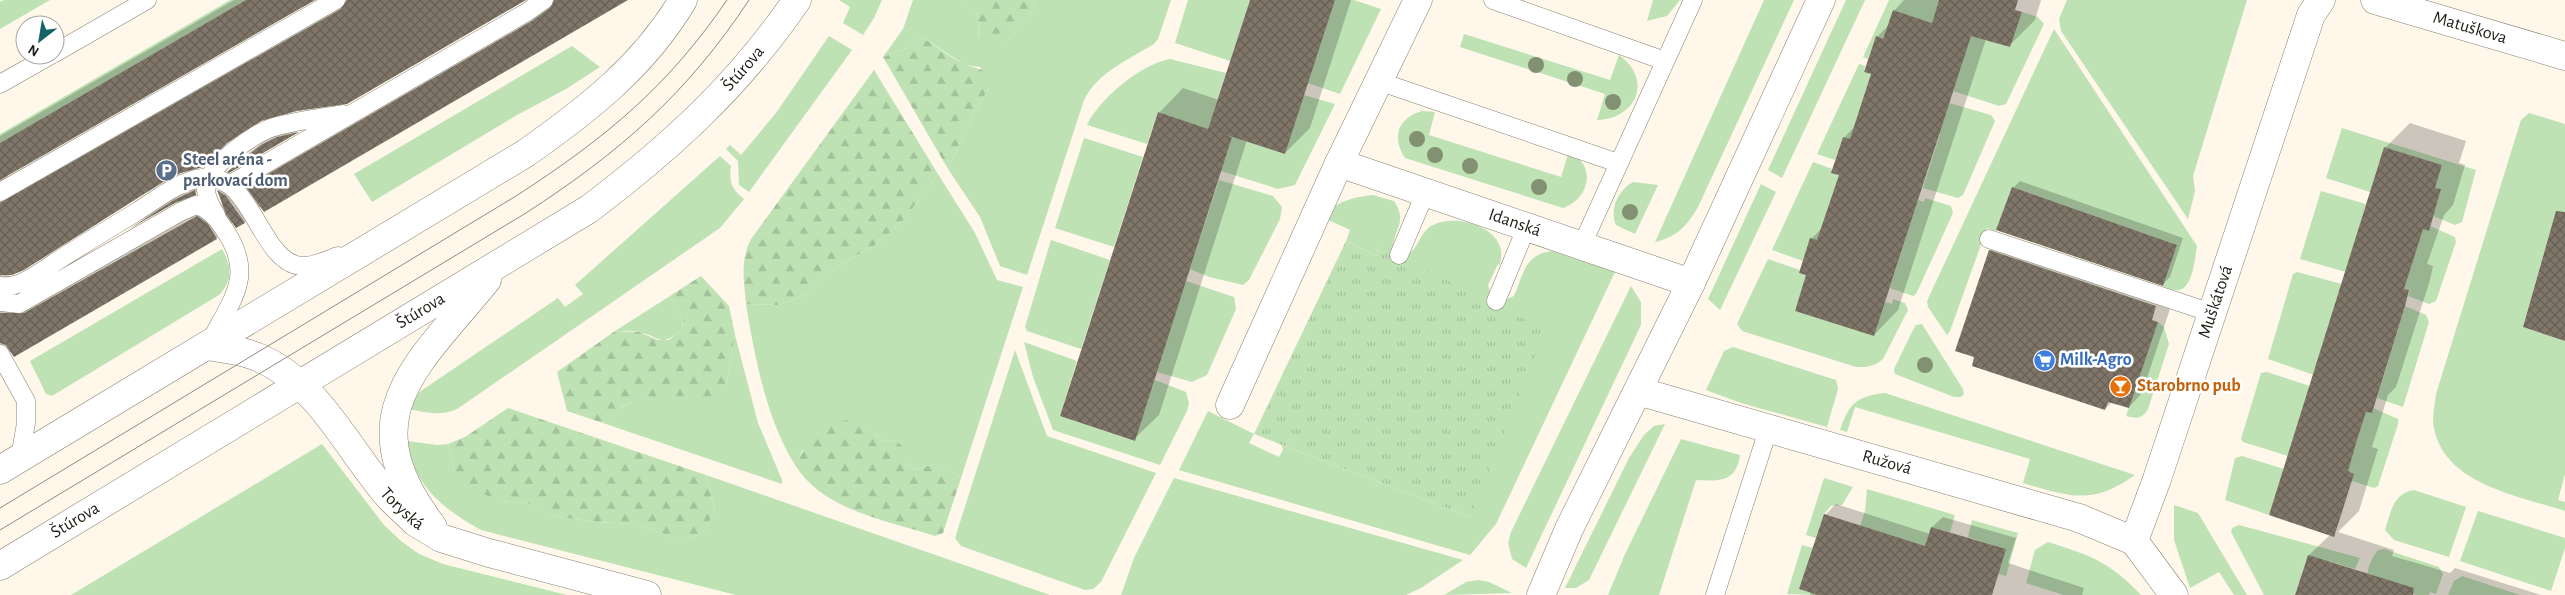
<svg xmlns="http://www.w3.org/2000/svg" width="2565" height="595" font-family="'Alegreya Sans',sans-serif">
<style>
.grass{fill:#bee2b4}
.forest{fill:url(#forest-firs)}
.park{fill:url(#park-tufts)}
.shadow{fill:#0003}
.building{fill:url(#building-cross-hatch)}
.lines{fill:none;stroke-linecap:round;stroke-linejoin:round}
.lane-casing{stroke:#888172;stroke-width:19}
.street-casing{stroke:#888172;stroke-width:29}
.secondary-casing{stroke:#888172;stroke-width:29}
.lane{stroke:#fff;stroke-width:18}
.street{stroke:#fff;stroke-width:28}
.secondary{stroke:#fff;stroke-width:28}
.tram{stroke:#918c82;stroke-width:1}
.tree{fill:#819172}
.labels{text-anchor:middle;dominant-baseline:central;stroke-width:5;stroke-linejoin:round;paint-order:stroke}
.street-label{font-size:18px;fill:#201d17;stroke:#fff}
.service-label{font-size:18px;font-weight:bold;fill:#4e5e75;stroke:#fff;text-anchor:start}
.shop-label{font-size:18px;font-weight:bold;fill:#366cbe;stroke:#fff;text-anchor:start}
.food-label{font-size:18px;font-weight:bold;fill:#c56008;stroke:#fff;text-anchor:start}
</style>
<defs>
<pattern id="forest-firs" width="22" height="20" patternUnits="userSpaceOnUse" patternTransform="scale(1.25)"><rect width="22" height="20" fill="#bee2b4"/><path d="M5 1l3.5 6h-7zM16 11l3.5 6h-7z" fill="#a3c19a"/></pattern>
<pattern id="park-tufts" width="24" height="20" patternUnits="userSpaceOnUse" patternTransform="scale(1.25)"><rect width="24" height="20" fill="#bee2b4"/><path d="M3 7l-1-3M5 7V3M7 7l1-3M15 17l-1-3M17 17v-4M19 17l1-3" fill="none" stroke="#a3c19a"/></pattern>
<pattern id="building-cross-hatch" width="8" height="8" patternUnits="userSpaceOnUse" patternTransform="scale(1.25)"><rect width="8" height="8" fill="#7f7568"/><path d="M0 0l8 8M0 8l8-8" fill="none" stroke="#685f55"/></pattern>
</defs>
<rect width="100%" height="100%" fill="#fef7ea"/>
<!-- grass -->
<path class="grass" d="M4,0H50L0,29V2Z
M230,0H246L0,143V134Z
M839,0H882L874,18L863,35L843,23L850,7Z
M913,0H966C980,10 979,24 978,39L1007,41L1034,8L1033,0H1171L1158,39L1154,44C1128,60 1098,72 1084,100L1027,275L1000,266L980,217L948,169L974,112L989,88L980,67L965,65L922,37L907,48L883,57L903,29Z
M1188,0H1250L1230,61L1175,43Z
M1335,0H1354L1381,9L1340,94L1308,83Z
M1653,0H1680L1667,16L1647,21Z
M1764,0H1794L1698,207C1687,226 1677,237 1655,242Z
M1846,0H1865L1782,178L1768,170Z
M1889,0H1939L1932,23L1893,10L1883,39L1876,37L1868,59L1863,57Z
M2067,0H2247L2193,176L2195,191L2188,219L2061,31L2059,19Z
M2022,12L2038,17L2044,24L2006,104L1999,106L1953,91L1961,67L1966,34L2010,46Z
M2054,29L2197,246C2195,257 2193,288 2179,290C2174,291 2167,288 2163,286L2177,245L2012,187L1996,231L1987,228L1950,331L1947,335L1928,307L1927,301Z
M1464,34L1610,80L1619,55C1653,79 1637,119 1597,120L1605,94L1460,47Z
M829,36L852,50L749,192L739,185L738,161L726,149L730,145L741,155L776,113Z
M572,46L600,67L566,89L517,115L372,202L354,174Z
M1170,59L1226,73L1208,129L1158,112L1147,144L1087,125C1099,99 1141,64 1170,59Z
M1859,64L1865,66L1864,72L1871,74L1850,140L1843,137L1835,160L1817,154Z
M1304,95L1335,104L1295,185L1278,189L1221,171L1232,136L1285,154Z
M1949,103L1991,115L1995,121L1963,195L1958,198L1923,188L1940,134L1933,131Z
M1422,111L1435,112L1429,135L1561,177L1569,151C1574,155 1580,159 1583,164C1594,182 1580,203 1563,208L1405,158C1391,137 1398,118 1422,111Z
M2529,113L2565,124V259L2544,253L2523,327L2565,341V474L2558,500L2565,502V511C2517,495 2439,484 2433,421C2433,413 2435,403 2436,394L2521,120Z
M2342,128L2476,170L2462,222L2455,225L2433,216L2441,189L2435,188L2442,165L2384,147L2370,192L2326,178Z
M1084,138L1143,157L1114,247L1055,228Z
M720,156L731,166C729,182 731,189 744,199L720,228L457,409C441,416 427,413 409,409L415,395L558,298L565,307L583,294L575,285Z
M1813,162L1832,169L1839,175L1818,240L1803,261L1772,250Z
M938,174L975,233L997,280L1023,287L961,478C942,465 938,460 916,470L904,463L895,441L882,440L863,426L802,451L795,465C766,418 755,358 746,304L778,305L807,294L836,267L874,246L902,222Z
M1219,180L1273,196L1282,207L1280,219L1249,280L1243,285L1209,277L1190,269Z
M1633,182L1658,185L1635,234L1616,225C1609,210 1618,190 1633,182Z
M1761,184L1776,192L1720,310L1708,299Z
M2321,191L2366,204L2346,272L2300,259Z
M1373,195L1394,201C1407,221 1396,226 1393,245L1396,252L1403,256C1419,252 1418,234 1431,226C1451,214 1491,223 1500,246C1502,252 1501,258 1500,265L1498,264L1488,285L1492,298L1500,302L1514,296C1523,276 1524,254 1552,251L1615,272L1496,524L1470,555L1179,470L1208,411L1254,434L1249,443L1279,457L1283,450L1282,446L1277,443L1470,517L1380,246L1376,256L1346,241L1350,230L1324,218C1333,201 1356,197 1373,195Z
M1925,198L1951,206L1953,213L1917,292L1914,296L1910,295L1890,288L1918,200L1924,202Z
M2430,226L2455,237L2456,242L2436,301L2429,304L2408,296L2410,290L2404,289L2422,229Z
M1051,240L1110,260L1081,349L1027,331L1025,327Z
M222,249C232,267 233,280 219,295L52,396L46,394L30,361Z
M1768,259L1800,270L1799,273L1807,275L1795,311L1874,335L1885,302L1892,304L1893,299L1905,303L1908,310L1883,359L1876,364L1866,367H1856L1742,331L1737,324Z
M2297,272L2342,284L2314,375L2268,359L2293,274Z
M1186,281L1234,297L1236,309L1207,375L1192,382L1157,372Z
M1631,286L1641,302V325L1526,568L1512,559L1508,543L1511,532Z
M670,296L683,318L682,329C659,349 663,337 639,332C632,330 623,331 615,331Z
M2405,306L2426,315L2429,322L2403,407L2377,398Z
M2158,322L2164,327L2169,344L2148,409C2142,419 2137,419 2126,416Z
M1922,324L1963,389L1964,394L1961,397H1954L1895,374L1894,369L1913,330L1916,325Z
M735,335L758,423L782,480V484L603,423L613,411L636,400L726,387Z
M1024,342L1077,361L1060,416L1134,441L1155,380L1186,392L1189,403L1187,411L1160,465L1053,430L1033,377Z
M1733,347L1836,380L1838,389L1827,427L1741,403L1706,390L1724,351Z
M1015,350L1047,436L1156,473L1101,582L1093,589L1085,590L961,546L955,538Z
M2267,372L2310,386L2288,456L2243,442L2241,439L2261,373Z
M1885,393L2135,475C2093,505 2071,497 2023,483L2030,459L1855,407L1847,432L1840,430C1849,404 1856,396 1885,393Z
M2373,408L2398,419V424L2378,486L2374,488L2352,481L2354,474L2347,471L2366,412L2372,413Z
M1665,424L1589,580L1576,588H1565L1629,458L1644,435L1654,426Z
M1681,439L1740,455C1736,483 1719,481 1696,480L1659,595H1608L1625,554Z
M407,441L437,445L448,444L454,470L499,501L532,504L551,516L596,522L636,524L680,540L702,534L715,511L706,475L1050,595H736L481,530C443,509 414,486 407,441Z
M322,444L384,525L401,541L419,554L443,564L567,595H71Z
M2242,456L2284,469L2269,515L2225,500L2235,458Z
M1174,478L1463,560L1421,588L1406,595H1121L1134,558Z
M1824,478L1853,487L1842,505L1831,506L1824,514L1816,538L1806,535Z
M1867,489L1955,515L1950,532L1931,527L1925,546L1860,526L1865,511Z
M2414,490L2466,507L2449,557L2394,540L2385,530C2391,512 2393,493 2414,490Z
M2174,505L2198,513L2247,595H2234L2219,572L2190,588L2174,540Z
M2478,511L2565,538V548L2551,591L2460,561Z
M1972,520L2018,533L2006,576L1998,574L2005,549L1968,537Z
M2239,525L2360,558L2355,569L2329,561L2327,567L2306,560L2295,595H2264L2231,532L2232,528Z
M2048,542C2090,555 2110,562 2141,595H2064L2026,583L2035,550Z
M1802,545L1813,548L1818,595L1787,594Z
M2384,549L2439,567L2443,574L2436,594L2430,592L2429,595H2416L2368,580C2366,570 2371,559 2378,550Z
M2462,576L2520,595H2448L2454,581Z
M1478,580L1489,582L1512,593L1444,595L1466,582Z"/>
<!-- forest -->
<path class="forest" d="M966,0H1033L1034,8L1007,41L989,42L978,39C979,24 980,10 966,0Z
M922,37C936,46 948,56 962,63C974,69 978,66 991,76L989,88L974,112L948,169L883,57L907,48Z
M874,70L938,174L902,222L874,246L836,267L807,294L778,305L746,304C744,280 740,261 751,239Z
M701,276L729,306L735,335L726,387L712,402C672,399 630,388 603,423L567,411L557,372L615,331L639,332L658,340H669L682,329L683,318L670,296Z
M508,408L706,475L715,511L702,534L680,540L636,524L596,522L551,516L532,504L499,501L471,488L454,470L448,444L465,437Z
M846,420L863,426L882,440L895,441L906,448L904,463L916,470C939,460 942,465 961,478L943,533L935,536C886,520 824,511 795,465C806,443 822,426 846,420Z"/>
<!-- park -->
<path class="park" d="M1346,241L1376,256L1380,246L1546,330L1470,517L1254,434Z"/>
<!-- shadow -->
<path class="shadow" d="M234,0H315L7,174L9,180L25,184L346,0H521L297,110L260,120L181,172L10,274L7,281L8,289L17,295L38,297L215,199L224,206L218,191L236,173L244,178L249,186L266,169L554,0H615L261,206L245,222L236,227L233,222L217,238L14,356L11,351L0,362V136Z
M1251,0H1351L1310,128L1285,153L1247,140L1159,415L1134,439L1159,113L1183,88L1219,100Z
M1904,0H2041L2035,20L2010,45L1986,39L1898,310L1874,335L1808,275L1811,239L1823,227L1840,174L1844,138L1855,126L1872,73L1877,37L1889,25L1894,11Z
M313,116L298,131L229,171L247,154L290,122Z
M2410,123L2466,141L2459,163L2465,165L2453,205L2444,215L2427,264L2433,266L2430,280L2396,387L2388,395L2372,447L2378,449L2359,511L2338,532L2394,550L2392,556L2423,565L2450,573L2455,568L2541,595H2296L2309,555L2330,535L2385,148Z
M213,176L195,194L174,202L136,223L149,211Z
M2020,181L2183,238L2170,277L2163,284L2013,188Z
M2004,237L2169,292L2164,307L2170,309L2142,393L2129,407L2112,402L2105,409L1990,251Z
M1836,504L1930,534L1932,527L1943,517L2016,538L2008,563L2084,588L2082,595H1810L1825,515Z"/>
<!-- building -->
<path class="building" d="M246,0H315L0,180V143Z
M347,0H526L347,104L297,111L261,121L227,143L203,167L181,173L163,182L24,270L12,275H0V203L341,9Z
M554,0H628L264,212L246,187L532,21L550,8Z
M1250,0H1335L1285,154L1208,129Z
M1939,0H2018L2015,10L2022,12L2010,47L1971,36L1874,336L1795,311L1806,275L1799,273L1810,238L1817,240L1839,175L1831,173L1843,137L1850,139L1860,108L1871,74L1864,72L1876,36L1883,39L1893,10L1932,23Z
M1158,112L1232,137L1135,441L1060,416Z
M299,132L229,173L227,172L261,145L277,137Z
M2384,147L2442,165L2435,188L2441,189L2429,231L2423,229L2404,289L2409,290L2405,306L2372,413L2366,412L2357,440L2348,471L2354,474L2334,537L2269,515Z
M2012,187L2177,245L2163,286L1996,230Z
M195,190L196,195L175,203L129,229L174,200Z
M217,190L226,196L245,223L236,228L226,214Z
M2556,211L2565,212V341L2523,327Z
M197,216L208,224L217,239L14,357L6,345L0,343V313H24Z
M1989,250L2156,306L2152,320L2158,322L2129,408L2108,402L2105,410L1972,366L1974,357L1955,351Z
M1824,514L1925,546L1931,527L2006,549L1992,595H1818L1799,589Z
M2308,555L2414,588L2413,595H2295Z"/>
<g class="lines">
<defs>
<path id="lane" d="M1493,0L1665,61
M55,53L147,0
M1378,81L1618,163
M0,84L51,55
M229,185L527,12L544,0
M0,192L336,0
M216,215C211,206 205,197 206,186C208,166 255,132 274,127C296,121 320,118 343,114
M1989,239L2212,313
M1582,245L1693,0
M1399,255L1426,191
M0,286C19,289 39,273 54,263C82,245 110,228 138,211C157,199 179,181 202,178C252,170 259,262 301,266C313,267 327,260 338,256
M1496,301L1527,226
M0,302L19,304L180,212L196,205C209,208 217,218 224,229C256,275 232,299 210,342
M0,354L26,401V423L20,458
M1715,595L1768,430"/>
<g id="street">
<path id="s1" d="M2375,0L2565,56"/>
<path d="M1339,163L1418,0"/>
<path id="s2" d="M1638,391L2079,518L2134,541"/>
<path id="s3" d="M1230,405L1339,163L1691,283"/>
<path d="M1541,595L1569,529L1691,283L1821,0"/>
<path id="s4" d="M2174,595L2134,541L2157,479L2311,15L2321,0"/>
</g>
<g id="secondary">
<path id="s5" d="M207,346C226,349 245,351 262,359C321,386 349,452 390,498L415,522L441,538L489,553L647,595"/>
<path d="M0,470L526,153C587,110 644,66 683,0"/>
<path d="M433,527C348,416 416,367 487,280"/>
<path id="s6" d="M0,566L589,209C671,147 738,86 797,0"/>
</g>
</defs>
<!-- lane casing -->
<use href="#lane" class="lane-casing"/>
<!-- street casing -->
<use href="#street" class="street-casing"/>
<!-- secondary casing -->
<use href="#secondary" class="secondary-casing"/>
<!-- lane -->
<use href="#lane" class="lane"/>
<!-- street -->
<use href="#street" class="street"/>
<!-- secondary -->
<use href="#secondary" class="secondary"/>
<!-- tram -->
<path class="tram" d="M0,508L516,196C604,139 667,88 727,0
M0,530L526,213C620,152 687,94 749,0"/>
</g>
<!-- trees -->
<g class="tree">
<circle cx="1536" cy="65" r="8"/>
<circle cx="1575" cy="79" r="8"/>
<circle cx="1613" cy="102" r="8"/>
<circle cx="1417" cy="139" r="8"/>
<circle cx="1435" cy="155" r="8"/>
<circle cx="1470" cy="166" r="8"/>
<circle cx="1539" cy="187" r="8"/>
<circle cx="1630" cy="212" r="8"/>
<circle cx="1925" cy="365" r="8"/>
</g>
<!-- icons -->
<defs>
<symbol id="parking-disc" viewBox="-11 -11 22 22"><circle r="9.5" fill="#5c6f8a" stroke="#fff"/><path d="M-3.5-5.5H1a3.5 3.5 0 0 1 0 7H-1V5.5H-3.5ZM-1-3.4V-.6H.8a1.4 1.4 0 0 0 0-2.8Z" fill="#fff"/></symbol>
<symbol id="supermarket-disc" viewBox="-11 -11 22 22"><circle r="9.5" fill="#3f7fe0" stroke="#fff"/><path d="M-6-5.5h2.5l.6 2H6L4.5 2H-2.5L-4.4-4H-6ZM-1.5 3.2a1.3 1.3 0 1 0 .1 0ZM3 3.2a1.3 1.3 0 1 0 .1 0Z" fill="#fff"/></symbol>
<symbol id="bar-disc" viewBox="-11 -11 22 22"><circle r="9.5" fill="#e8710a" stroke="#fff"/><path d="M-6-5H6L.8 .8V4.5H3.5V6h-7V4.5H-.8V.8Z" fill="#fff"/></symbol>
</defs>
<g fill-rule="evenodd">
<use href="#parking-disc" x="154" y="158" width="25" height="25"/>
<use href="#supermarket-disc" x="2032" y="348" width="25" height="25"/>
<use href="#bar-disc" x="2108" y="374" width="25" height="25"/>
</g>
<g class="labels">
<!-- street labels -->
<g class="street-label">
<text stroke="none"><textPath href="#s1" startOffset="99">Matuškova</textPath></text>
<text stroke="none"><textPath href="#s6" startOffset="898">Štúrova</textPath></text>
<text stroke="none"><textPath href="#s3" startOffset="451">Idanská</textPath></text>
<text stroke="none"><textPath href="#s4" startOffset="320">Muškátová</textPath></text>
<text stroke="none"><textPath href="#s6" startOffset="492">Štúrova</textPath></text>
<text stroke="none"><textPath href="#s2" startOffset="259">Ružová</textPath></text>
<text stroke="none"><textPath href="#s5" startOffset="264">Toryská</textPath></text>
<text stroke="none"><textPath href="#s6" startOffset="88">Štúrova</textPath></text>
</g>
<!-- service labels -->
<g class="service-label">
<text x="183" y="160">Steel aréna -<tspan x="183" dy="21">parkovací dom</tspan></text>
</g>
<!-- shop labels -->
<g class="shop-label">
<text x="2060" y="360">Milk-Agro</text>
</g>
<!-- food labels -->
<g class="food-label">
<text x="2137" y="386">Starobrno pub</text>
</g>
</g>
<!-- north arrow -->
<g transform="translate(40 40) rotate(211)"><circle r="24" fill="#ffffff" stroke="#a6a5a2"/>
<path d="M0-4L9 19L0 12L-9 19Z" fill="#146465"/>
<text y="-8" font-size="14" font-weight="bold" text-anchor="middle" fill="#201d17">N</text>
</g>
</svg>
